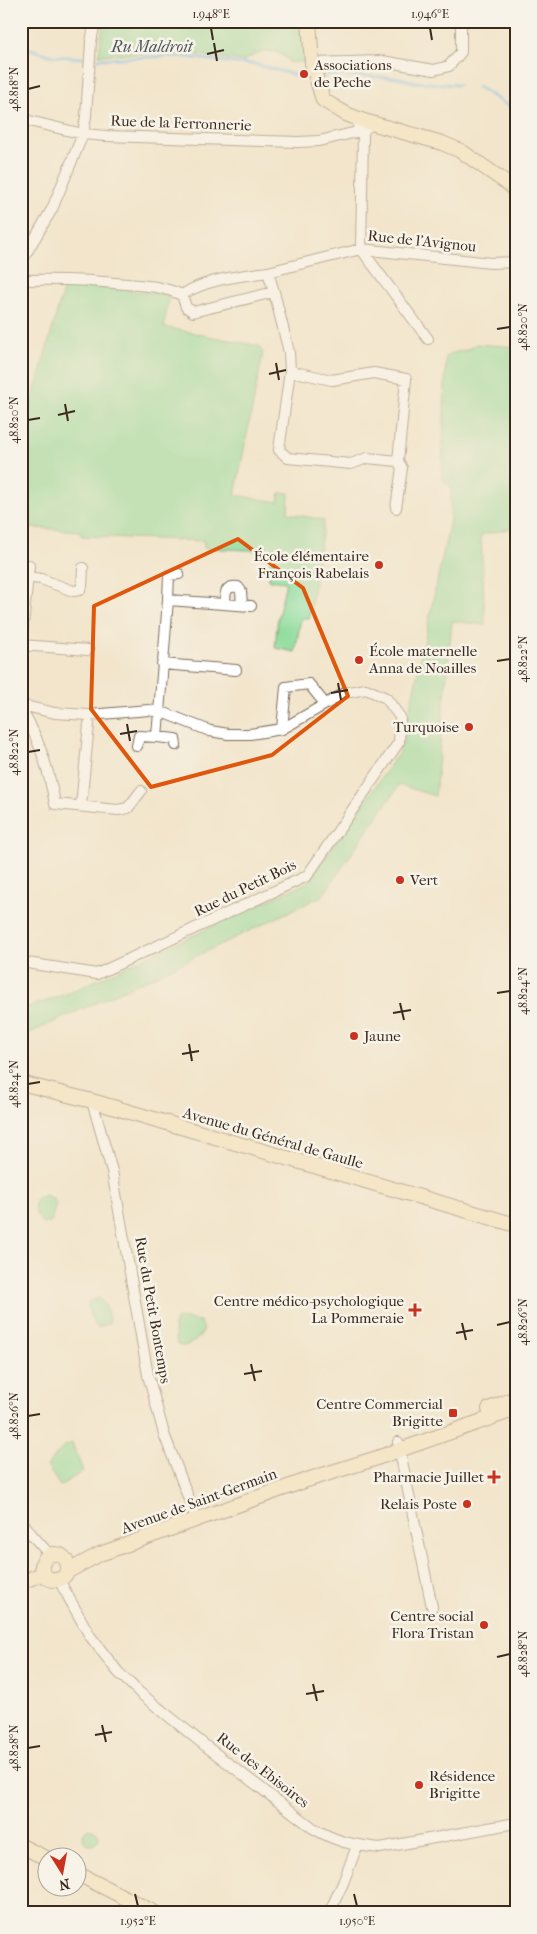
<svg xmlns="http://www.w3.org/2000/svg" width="537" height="1934" font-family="'IM FELL French Canon',serif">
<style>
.green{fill:#8cdc9b;stroke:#64835c}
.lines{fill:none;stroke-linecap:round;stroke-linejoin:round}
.stream{stroke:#71b9e9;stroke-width:3}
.street-casing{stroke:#7b6b5b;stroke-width:12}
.secondary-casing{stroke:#7b6b5b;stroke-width:16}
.street{stroke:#fff;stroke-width:10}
.secondary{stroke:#fae7c3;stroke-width:14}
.marked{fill:none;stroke:#df570d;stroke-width:4;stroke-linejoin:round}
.ticks{fill:none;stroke:#3b2a1e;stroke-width:2}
.poi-dot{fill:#c8321e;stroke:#f7f3e8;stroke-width:2}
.labels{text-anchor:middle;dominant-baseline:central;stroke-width:5;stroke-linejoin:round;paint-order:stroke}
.poi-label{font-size:15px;fill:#3b2a1e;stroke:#f7f3e8;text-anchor:end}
.street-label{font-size:15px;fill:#3b2a1e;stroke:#f7f3e8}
.water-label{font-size:16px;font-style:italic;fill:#4b555b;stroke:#f7f3e8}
.neatline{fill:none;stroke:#3b2a1e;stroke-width:2}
.ticks-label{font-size:12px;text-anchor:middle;fill:#3b2a1e}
</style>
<rect width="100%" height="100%" fill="#f7f3e8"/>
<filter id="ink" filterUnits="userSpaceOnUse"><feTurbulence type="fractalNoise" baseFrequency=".02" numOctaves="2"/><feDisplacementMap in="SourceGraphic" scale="10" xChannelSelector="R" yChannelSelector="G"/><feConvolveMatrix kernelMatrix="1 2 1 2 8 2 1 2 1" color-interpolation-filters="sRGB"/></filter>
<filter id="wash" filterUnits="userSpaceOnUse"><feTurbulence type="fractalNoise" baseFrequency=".0096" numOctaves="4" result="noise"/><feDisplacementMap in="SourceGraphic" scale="20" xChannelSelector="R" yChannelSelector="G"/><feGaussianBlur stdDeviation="1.12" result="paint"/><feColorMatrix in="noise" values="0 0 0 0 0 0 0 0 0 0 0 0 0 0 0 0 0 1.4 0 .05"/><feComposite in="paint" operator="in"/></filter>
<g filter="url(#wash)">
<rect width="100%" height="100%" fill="#f2e5cc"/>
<!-- green -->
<path class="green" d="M103,21H304L309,62H289C277,45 258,51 244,61L177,52L99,55Z
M65,284L169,295L164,327L259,346L263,353L235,495L278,502L280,493H289L288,513L324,520L309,618H301L295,652L275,648L278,617L286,582L269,580L271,551L204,548V541L81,536V531L21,527V439Z
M476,344L516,347V512L514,513L516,527L481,535L485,625L452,621L435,796L399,785L322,896L161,973L21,1037V1010L69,993L308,882L398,754L403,742L450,521L451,487L442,479L446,357C456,349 465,354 476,344Z
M45,1195L52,1198L56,1203L51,1222L43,1224C37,1215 31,1209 37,1198Z
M99,1298C105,1302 110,1316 109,1323L98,1328C92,1323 87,1309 88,1302Z
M177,1318L200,1321L204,1329C199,1339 188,1349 177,1345L174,1326Z
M72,1443L83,1471L60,1486L47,1466L64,1446Z
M83 1837a8 8 0 1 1 16 0a8 8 0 1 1-16 0Z"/>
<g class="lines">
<!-- stream -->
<path class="stream" d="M21,46L53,56L84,58
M98,59L177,56L235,63L254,64L295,75
M322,74L399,78L415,82L458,85
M477,87C491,93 501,104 516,109"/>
</g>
</g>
<g filter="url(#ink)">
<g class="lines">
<defs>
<path id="street" d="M312,63L382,61L434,70L449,66L461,52V21
M21,119L83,134L106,136L298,142L319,141L357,132L359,126L356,118
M361,249L363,134L365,128L370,126
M361,249L428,339
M21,262L52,209L83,134L86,116L91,42L95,21
M268,272L361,249L491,263L516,262
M268,272L274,292L193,312L186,307L182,295C205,279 241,276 268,272Z
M21,280C56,279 91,280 126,284C147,286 163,286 182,295
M274,292L289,352L290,371L279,450L288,458L351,464L367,458L398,461L406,379L374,373L332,380L290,371
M396,508L402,468L398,461
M27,577L41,579L73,591L80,590L82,586L83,568
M168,600L169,575L179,574
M225,604C225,593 225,585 238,587L241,591L242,605
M21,645L88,650
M21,646L29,565
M162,664L236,670
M21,705L55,713L89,715L149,710L167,714L210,731L228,734H250L282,729L345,693L366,689L386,698L400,717L399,742L307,876L97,974L21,962
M21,708C39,738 49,770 55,804L118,810L128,808L141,791
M282,729L286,687L309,684L325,704
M176,745L175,739L157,737L168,600L251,606
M137,746L139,736L157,737
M81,806L89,724
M92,1101L112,1171L148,1375L164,1434L197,1520
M398,1442L432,1607
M21,1520L32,1535L50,1555
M59,1580L90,1636L118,1672L140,1693L207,1747L313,1828C336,1842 353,1845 380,1848L516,1823
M329,1913L343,1883L357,1846"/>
<path id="secondary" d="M309,21L312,63L323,100L346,114L364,121L442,143L461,151L510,185L516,192
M21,1083L92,1101L516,1225
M489,1409L516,1398
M42 1567a13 13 0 1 1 26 0a13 13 0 1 1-26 0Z
M68,1571L100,1554L310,1479L374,1459L516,1409
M21,1582L43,1574
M21,1846L48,1859
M78,1874L155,1913"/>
</defs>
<!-- street casing -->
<use href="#street" class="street-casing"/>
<!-- secondary casing -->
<use href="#secondary" class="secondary-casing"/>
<!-- street -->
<use href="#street" class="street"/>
<!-- secondary -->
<use href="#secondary" class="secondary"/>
</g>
</g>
<!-- marked area -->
<path d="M0 0H537V1934H0ZM238,539L303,588L348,696L272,755L151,787L91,709L94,606Z" fill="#f2e5cc" fill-opacity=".55" fill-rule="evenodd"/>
<path class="marked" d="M238,539L303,588L348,696L272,755L151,787L91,709L94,606Z"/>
<!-- ticks -->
<path class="ticks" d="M211,28L213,40M430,28L432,40M214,43L217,61M207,54L224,50M28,89L40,86M497,329L510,327M276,363L279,380M269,374L286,370M65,404L68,421M58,415L75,411M28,420L40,418M497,661L510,659M338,683L341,700M331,693L348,690M127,724L130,741M120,734L137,731M28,752L40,750M497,993L510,991M400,1003L404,1020M393,1013L411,1010M189,1044L192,1061M182,1054L199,1051M28,1084L40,1082M462,1323L466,1340M497,1325L510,1322M456,1333L473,1330M251,1364L255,1381M244,1374L262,1371M28,1416L40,1414M497,1657L510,1654M313,1684L317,1701M306,1694L324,1691M102,1725L106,1742M95,1735L112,1732M28,1748L40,1746M135,1894L138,1906M354,1894L357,1906"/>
<!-- markers -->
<g class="poi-dot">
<circle cx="304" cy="74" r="5"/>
<circle cx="379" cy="565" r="5"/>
<circle cx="359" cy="660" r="5"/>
<circle cx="469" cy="727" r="5"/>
<circle cx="400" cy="880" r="5"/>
<circle cx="354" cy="1036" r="5"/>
<path d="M412.5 1302.5h5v5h5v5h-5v5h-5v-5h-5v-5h5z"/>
<rect x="448" y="1408" width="10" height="10" rx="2.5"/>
<path d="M491.5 1469.5h5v5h5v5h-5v5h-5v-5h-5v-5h5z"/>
<circle cx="467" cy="1504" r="5"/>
<circle cx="484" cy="1625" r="5"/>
<circle cx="419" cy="1785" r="5"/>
</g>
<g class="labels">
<!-- poi labels -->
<g class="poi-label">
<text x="314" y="65" text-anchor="start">Associations<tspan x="314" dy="17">de Peche</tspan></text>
<text x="369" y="556">École élémentaire<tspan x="369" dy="17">François Rabelais</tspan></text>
<text x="369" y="651" text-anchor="start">École maternelle<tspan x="369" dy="17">Anna de Noailles</tspan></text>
<text x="459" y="727">Turquoise</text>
<text x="410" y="880" text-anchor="start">Vert</text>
<text x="364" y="1036" text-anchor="start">Jaune</text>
<text x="404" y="1301">Centre médico-psychologique<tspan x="404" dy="17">La Pommeraie</tspan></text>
<text x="443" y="1404">Centre Commercial<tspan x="443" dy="17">Brigitte</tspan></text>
<text x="484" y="1477">Pharmacie Juillet</text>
<text x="457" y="1504">Relais Poste</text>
<text x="474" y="1616">Centre social<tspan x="474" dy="17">Flora Tristan</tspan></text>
<text x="429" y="1776" text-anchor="start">Résidence<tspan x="429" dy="17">Brigitte</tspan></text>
</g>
<!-- street labels -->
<g class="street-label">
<text transform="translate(181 123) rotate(2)">Rue de la Ferronnerie</text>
<text transform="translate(422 241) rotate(6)">Rue de l'Avignou</text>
<text transform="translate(245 888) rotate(-26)">Rue du Petit Bois</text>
<text transform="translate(273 1138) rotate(16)">Avenue du Général de Gaulle</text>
<text transform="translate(153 1310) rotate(80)">Rue du Petit Bontemps</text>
<text transform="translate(199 1501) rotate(-20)">Avenue de Saint-Germain</text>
<text transform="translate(263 1770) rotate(38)">Rue des Ebisoires</text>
</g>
<!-- water labels -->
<g class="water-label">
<text x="152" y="46">Ru Maldroit</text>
</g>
</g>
<!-- margin -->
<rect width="537" height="1934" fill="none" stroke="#f7f3e8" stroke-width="55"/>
<!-- north arrow -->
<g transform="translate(62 1872) rotate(169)"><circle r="24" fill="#f7f3e8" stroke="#aca397"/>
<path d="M0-4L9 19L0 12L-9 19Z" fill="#c8321e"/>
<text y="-8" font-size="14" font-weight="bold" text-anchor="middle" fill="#3b2a1e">N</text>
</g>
<rect x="28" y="28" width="482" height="1878" class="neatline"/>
<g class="ticks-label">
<text x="211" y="18">1.948°E</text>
<text x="430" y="18">1.946°E</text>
<text transform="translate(14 89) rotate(-90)" y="4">48.818°N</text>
<text transform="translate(523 327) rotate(-90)" y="4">48.820°N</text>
<text transform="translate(14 420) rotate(-90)" y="4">48.820°N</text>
<text transform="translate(523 659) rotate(-90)" y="4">48.822°N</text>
<text transform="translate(14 752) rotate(-90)" y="4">48.822°N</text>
<text transform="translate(523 991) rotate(-90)" y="4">48.824°N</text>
<text transform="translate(14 1084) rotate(-90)" y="4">48.824°N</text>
<text transform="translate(523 1322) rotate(-90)" y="4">48.826°N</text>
<text transform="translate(14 1416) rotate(-90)" y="4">48.826°N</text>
<text transform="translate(523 1654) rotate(-90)" y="4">48.828°N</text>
<text transform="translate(14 1748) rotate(-90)" y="4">48.828°N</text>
<text x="138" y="1925">1.952°E</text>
<text x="357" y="1925">1.950°E</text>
</g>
</svg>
